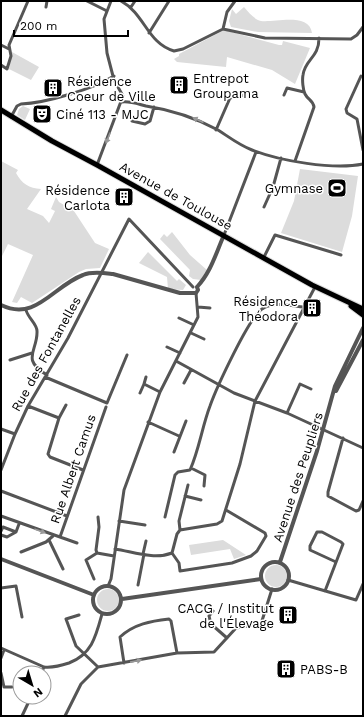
<svg xmlns="http://www.w3.org/2000/svg" width="364" height="717" font-family="'Work Sans',sans-serif">
<style>
.green{fill:#dcdcdc}
.lines{fill:none;stroke-linecap:round;stroke-linejoin:round}
.primary-casing{stroke:#dbdbdb;stroke-width:7}
.minor{stroke:#555;stroke-width:3}
.tertiary{stroke:#555;stroke-width:4}
.primary{stroke:#000;stroke-width:5}
.oneway{fill:#999}
.labels{text-anchor:middle;dominant-baseline:central;stroke-width:3;stroke-linejoin:round;paint-order:stroke}
.poi-label{font-size:13px;fill:#000;stroke:#fff;text-anchor:start}
.street-label{font-size:13px;fill:#000;stroke:#fff}
</style>
<rect width="100%" height="100%" fill="#fff"/>
<!-- green -->
<path class="green" d="M244,7C249,13 254,19 261,21C274,23 309,12 312,33L258,32L231,27L229,21L232,9L236,14Z
M224,30L279,45H282L283,41L310,48L295,84L272,70L227,57L226,67L177,62L174,59L179,56V54Z
M12,52L39,67L31,80L9,69Z
M23,106L30,109L25,120L17,115L19,109Z
M1,161L18,170L16,173C22,184 29,188 41,189L27,209L43,216L49,223L55,211L51,209L56,197L59,202L74,211L95,243L109,249L100,268L86,269L79,272L32,303L21,297L17,303L12,302L33,255L8,244L1,258Z
M300,169L358,176L352,216L342,252L281,233L294,201Z
M172,232L190,255L207,270L201,280L193,279L189,276L190,270L160,239L164,234L167,237Z
M148,252L177,281L179,279L186,285L183,290L168,289L167,277L139,263Z
M223,540L246,555L234,559L230,549L191,555L189,545Z
M265 576a11 11 0 1 1 22 0a11 11 0 1 1-22 0Z
M97 600a11 11 0 1 1 22 0a11 11 0 1 1-22 0Z"/>
<g class="lines">
<defs>
<path id="primary" d="M1,110L52,141L97,165L312,285L363,309
M351,306L363,315"/>
</defs>
<!-- primary casing -->
<use href="#primary" class="primary-casing"/>
<!-- minor -->
<path class="minor" d="M87,1L107,11
M121,1C145,14 147,43 174,51L183,49L223,29L265,38L351,39L357,35L363,27
M46,7L47,1
M131,7L135,1
M223,29L227,12L235,1
M149,33L169,1
M1,45L9,49
M1,65L7,69L11,56L9,45L28,1
M361,76L346,109L347,113L357,119L363,150
M284,95L287,88L304,92
M122,102C130,101 138,104 146,106C172,110 194,117 218,130C229,137 239,145 252,150C280,161 333,170 363,164
M11,117L17,106L21,104C46,103 93,89 114,76
M132,121L145,124L150,121L154,107
M216,130L230,98L244,95
M295,161L314,107C313,100 308,100 305,94C303,90 302,80 303,75C305,59 319,58 319,38
M97,165L123,96L114,80L107,53L104,19L111,1
M264,207L273,187L281,158
M224,235L256,152
M264,257L275,235L341,255
M198,307L210,308
M26,310C28,318 37,324 37,331C38,351 20,359 47,375
M179,318L194,325
M191,333L204,339
M167,347L180,353
M10,360L32,353
M176,361L234,393L287,413L363,448
M45,377L107,403L127,355
M146,377L144,384L160,392
M184,383L191,370
M140,393L144,384
M28,406L59,418L48,454L50,457L83,470
M287,413L300,384L311,389
M59,418L66,405
M148,422L179,436
M1,429L15,434
M343,438L328,492V496L356,511L359,510L363,501
M174,452L186,421
M191,468L205,475L204,486
M1,470L15,434L28,406L68,338L129,219L193,287
M1,491L67,516
M185,496L201,500
M1,516L60,537L106,407
M98,517L99,527L96,550L97,553L114,556
M165,517L175,475L178,472L190,470C199,450 202,427 210,406C216,389 249,317 262,309C273,301 291,306 304,307
M119,521L145,525
M180,530L179,521L188,485
M1,531L3,527L16,532
M1,535L7,537L16,532L19,524
M60,537L77,543
M49,540L63,569
M115,549C134,552 154,560 172,553L177,534L180,530L217,524L222,521L240,464L255,401L315,287
M21,552L46,542L53,536
M172,553L179,563L180,571L232,563L251,556L257,551L266,536L265,533L226,510
M143,554L146,541
M94,579L86,560L97,553
M288,580L356,600L363,584
M138,585L144,554
M108,586L111,579L124,490L160,392L198,317L196,293
M1,588L16,586L22,617
M325,591L343,544L341,542L322,532H317L310,546V550L336,562
M213,611L209,616L211,624L227,638
M79,615L66,619L76,646L98,667
M1,648L44,667
M1,658L4,650
M124,663L120,637C134,624 151,621 169,619L171,621L177,653
M98,667L177,653L214,652L236,628L261,624L272,589
M1,673L4,687H12
M41,673L44,667C53,668 60,666 69,663C92,654 96,636 102,614
M22,716L31,697
M65,716L81,684L98,667"/>
<!-- tertiary -->
<path class="tertiary" d="M197,287C211,272 216,253 224,235
M1,305C36,322 53,286 83,275C92,271 104,273 113,274L180,293H196L198,290L197,287
M336,391L363,340
M1,559L94,595
M280,562L317,451L335,386L363,328
M261 576a14 14 0 1 1 28 0a14 14 0 1 1-28 0Z
M93 600a14 14 0 1 1 28 0a14 14 0 1 1-28 0Z
M122,599L261,579"/>
<!-- primary -->
<use href="#primary" class="primary"/>
</g>
<!-- one-way arrows -->
<defs><path id="oneway-solid" d="M-6-.8H1V-3.2L6.5 0L1 3.2V.8H-6Z"/></defs>
<g class="oneway">
<use href="#oneway-solid" transform="translate(198 120) rotate(-155)"/>
<use href="#oneway-solid" transform="translate(108 138) rotate(112)"/>
<use href="#oneway-solid" transform="translate(40 531) rotate(20)"/>
<use href="#oneway-solid" transform="translate(136 661) rotate(-11)"/>
</g>
<!-- icons -->
<defs>
<symbol id="building-square" viewBox="-11 -11 22 22"><rect x="-9" y="-9" width="18" height="18" rx="4" fill="#000" stroke="#fff"/><path d="M-4-6H4V6H1V3H-1V6H-4ZM-2.5-4.3h1.7v1.8h-1.7ZM.8-4.3h1.7v1.8H.8ZM-2.5-1h1.7V.8h-1.7ZM.8-1h1.7V.8H.8Z" fill="#fff"/></symbol>
<symbol id="theatre-square" viewBox="-11 -11 22 22"><rect x="-9" y="-9" width="18" height="18" rx="4" fill="#000" stroke="#fff"/><path d="M-5-5.5Q0-4 5-5.5V0Q5 5 0 6Q-5 5-5 0ZM-3.3-2.5H-1v1.5H-3.3ZM1-2.5H3.3v1.5H1ZM-2.8 1Q0 5.5 2.8 1Z" fill="#fff"/></symbol>
<symbol id="stadium-square" viewBox="-11 -11 22 22"><rect x="-9" y="-9" width="18" height="18" rx="4" fill="#000" stroke="#fff"/><path d="M0-5a6.5 5 0 1 0 0 10a6.5 5 0 1 0 0-10ZM-3.5-1.8h7v3.6h-7Z" fill="#fff"/></symbol>
</defs>
<g fill-rule="evenodd">
<use href="#building-square" x="168" y="74" width="22" height="22"/>
<use href="#building-square" x="42" y="77" width="22" height="22"/>
<use href="#theatre-square" x="31" y="103" width="22" height="22"/>
<use href="#stadium-square" x="326" y="177" width="22" height="22"/>
<use href="#building-square" x="113" y="186" width="22" height="22"/>
<use href="#building-square" x="301" y="297" width="22" height="22"/>
<use href="#building-square" x="277" y="604" width="22" height="22"/>
<use href="#building-square" x="275" y="658" width="22" height="22"/>
</g>
<g class="labels">
<!-- poi labels -->
<g class="poi-label">
<text x="193" y="78">Entrepot<tspan x="193" dy="15">Groupama</tspan></text>
<text x="67" y="81">Résidence<tspan x="67" dy="15">Coeur de Ville</tspan></text>
<text x="56" y="114">Ciné 113 - MJC</text>
<text x="323" y="188" text-anchor="end">Gymnase</text>
<text x="110" y="190" text-anchor="end">Résidence<tspan x="110" dy="15">Carlota</tspan></text>
<text x="298" y="301" text-anchor="end">Résidence<tspan x="298" dy="15">Théodora</tspan></text>
<text x="274" y="608" text-anchor="end">CACG / Institut<tspan x="274" dy="15">de l'Élevage</tspan></text>
<text x="300" y="669">PABS-B</text>
</g>
<!-- street labels -->
<g class="street-label">
<text transform="translate(176 196) rotate(29)">Avenue de Toulouse</text>
<text transform="translate(46 354) rotate(-61)">Rue des Fontanelles</text>
<text transform="translate(73 469) rotate(-71)">Rue Albert Camus</text>
<text transform="translate(298 477) rotate(-72)">Avenue des Peupliers</text>
</g>
</g>
<!-- border -->
<rect width="364" height="717" fill="none" stroke="#000000" stroke-width="4"/>
<!-- north arrow -->
<g transform="translate(32 685) rotate(142)"><circle r="19" fill="#ffffff" stroke="#999999"/>
<path d="M0-3L7 15L0 10L-7 15Z" fill="#000000"/>
<text y="-6" font-size="11" font-weight="bold" text-anchor="middle" fill="#000000">N</text>
</g>
<!-- scale -->
<path d="M14 30v6h114v-6" fill="none" stroke="#000000" stroke-width="2"/>
<text x="20" y="30" font-size="12" fill="#000000" stroke="#ffffff" stroke-width="3" paint-order="stroke">200 m</text>
</svg>
